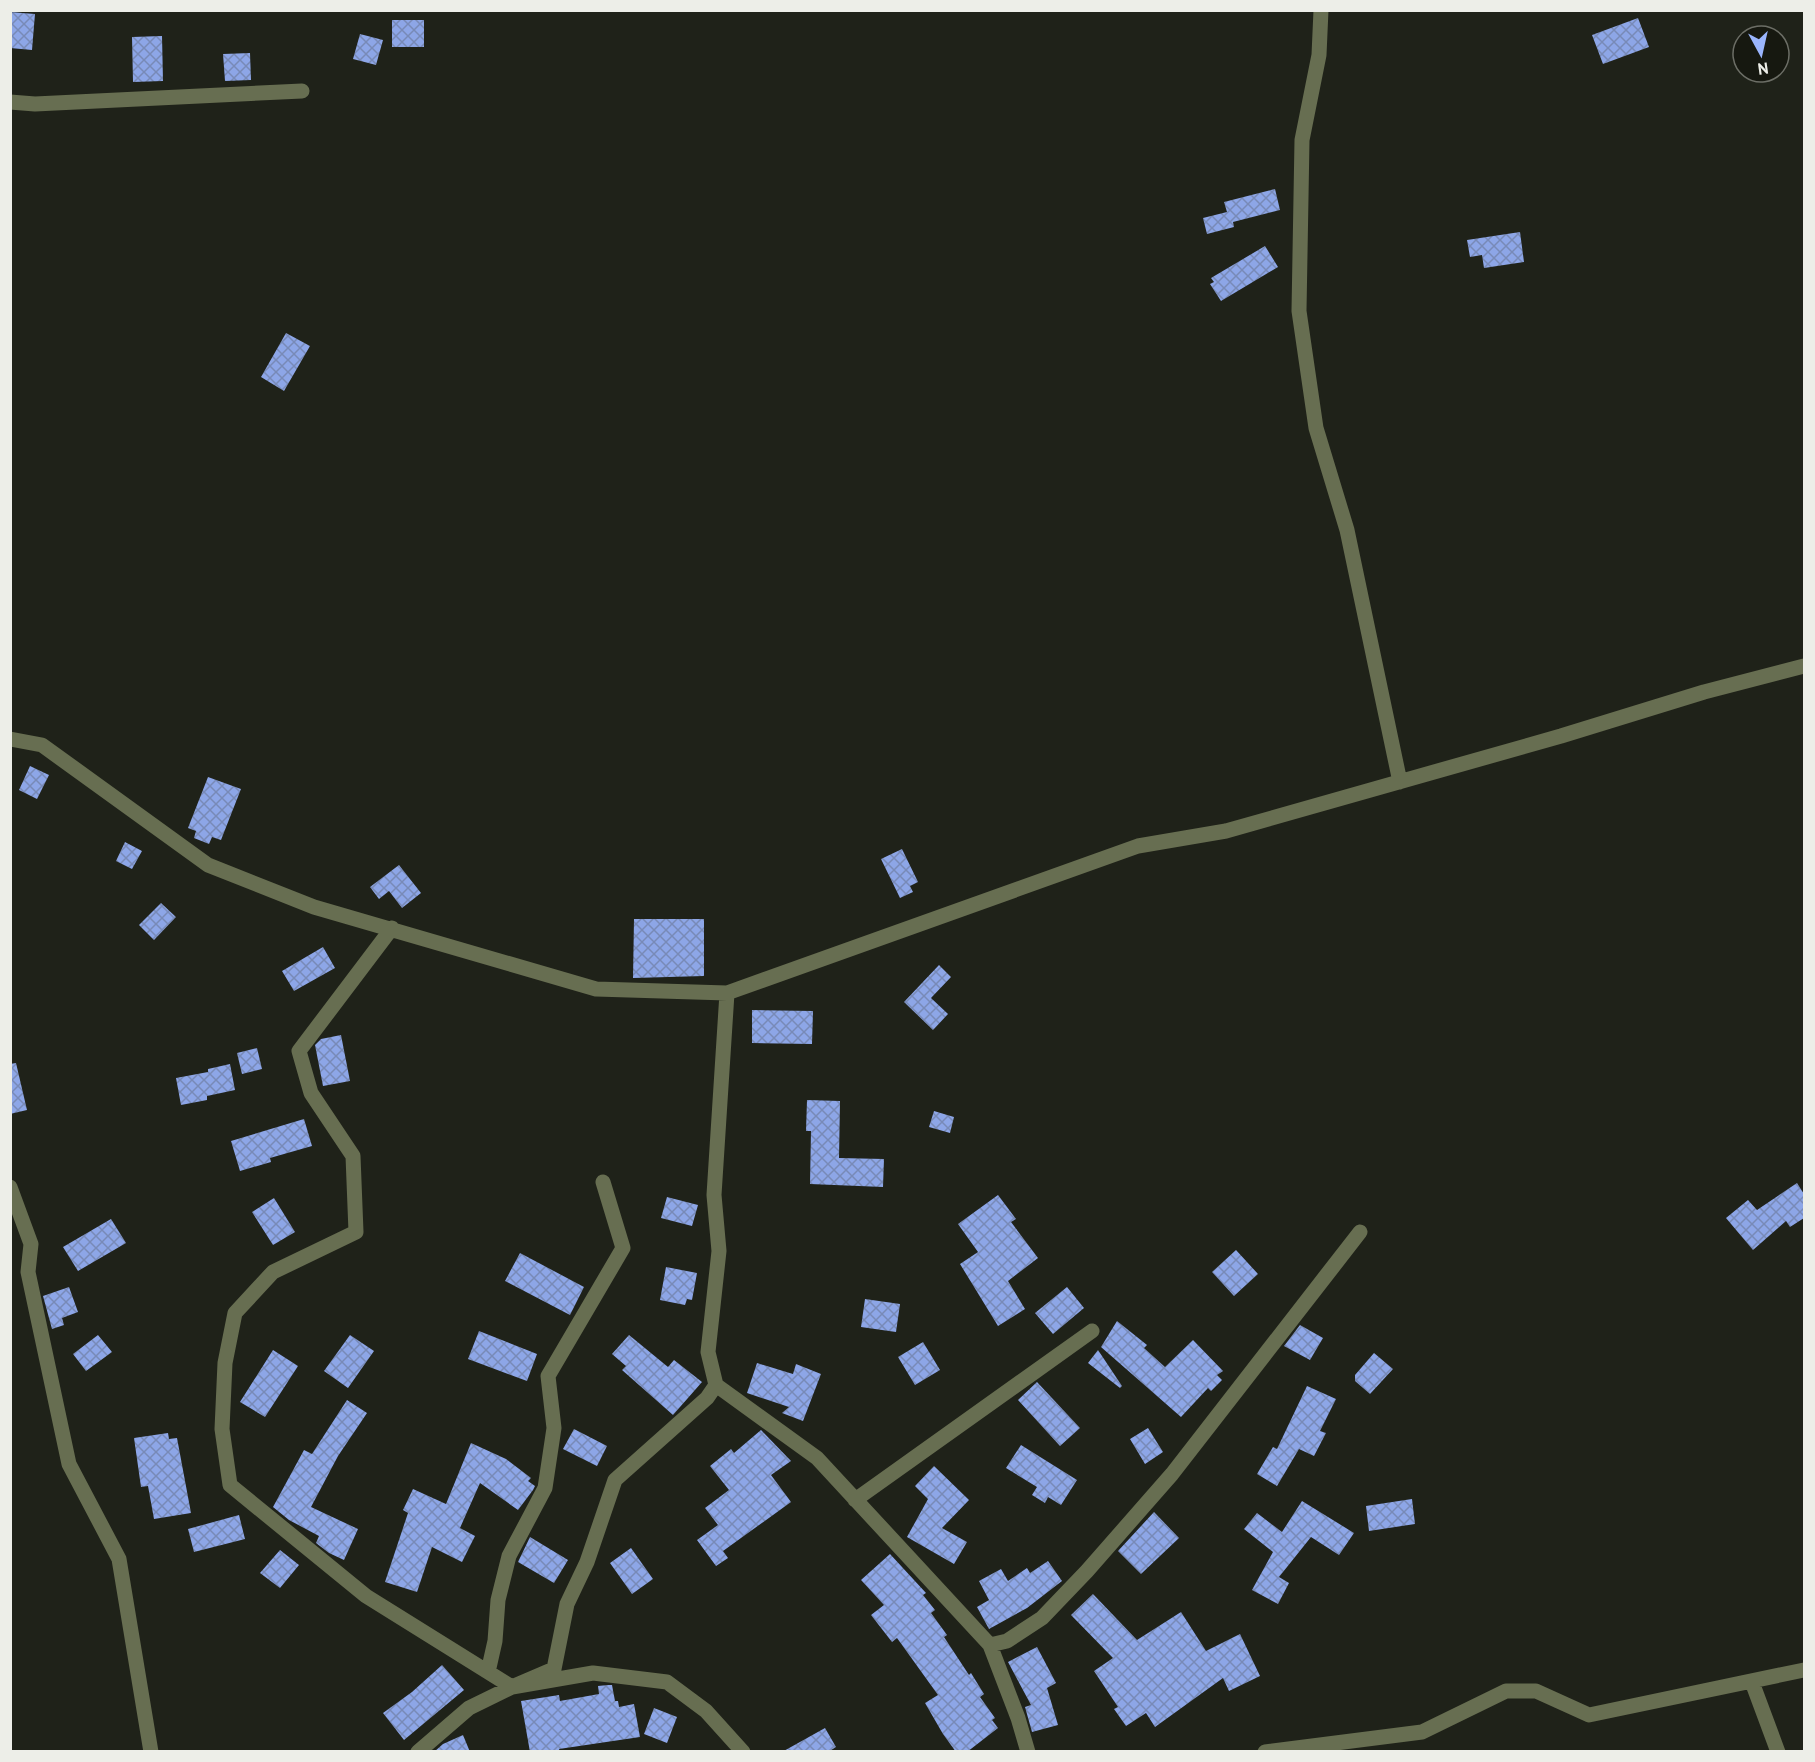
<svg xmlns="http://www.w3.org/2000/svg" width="1815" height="1762" font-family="'PT Sans',sans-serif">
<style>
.building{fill:url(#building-cross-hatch)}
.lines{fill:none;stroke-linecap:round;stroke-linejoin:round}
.minor{stroke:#676e51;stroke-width:15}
</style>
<defs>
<pattern id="building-cross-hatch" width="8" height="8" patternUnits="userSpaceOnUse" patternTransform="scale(1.5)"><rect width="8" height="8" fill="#8da6e7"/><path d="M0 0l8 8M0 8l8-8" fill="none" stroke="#788ab7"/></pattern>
</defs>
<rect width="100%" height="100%" fill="#1f2219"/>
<!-- building -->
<path class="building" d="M10,12L35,14L32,50L10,48Z
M1638,18L1649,47L1603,64L1592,35Z
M392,20H424V47H392Z
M360,34L383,40L376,65L353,59Z
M162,36L163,81L133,82L132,37Z
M250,53L251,80L225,81L223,54Z
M1275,189L1280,210L1233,222L1234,227L1207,234L1203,218L1227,212L1224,202Z
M1520,232L1524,262L1484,268L1482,255L1470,257L1467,240Z
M1265,246L1278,267L1221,301L1210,284L1214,282L1211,278Z
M286,333L310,346L284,391L261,377Z
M30,766L49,775L37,799L19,790Z
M208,777L241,789L221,840L212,837L209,844L194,838L196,831L188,828Z
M125,842L142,851L132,869L116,861Z
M902,849L918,882L910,886L913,892L900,898L881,859Z
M399,865L421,893L402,908L389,891L379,899L370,887Z
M161,903L176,917L154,940L139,925Z
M634,919H704V976L633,978Z
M323,947L335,968L294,991L282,971Z
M939,965L951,977L931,998L948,1014L933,1030L904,1002Z
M752,1010L813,1011L812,1044L752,1043Z
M341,1035L350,1081L323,1086L315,1045L321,1039Z
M257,1048L262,1069L242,1074L237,1053Z
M16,1063L27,1110L10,1114V1064Z
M230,1064L235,1090L207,1096V1100L181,1105L176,1078L208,1072V1069Z
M807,1100L840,1101L839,1158L884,1159L883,1187L810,1184L811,1131H806Z
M934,1111L954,1117L950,1133L929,1127Z
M304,1119L312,1146L270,1158L271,1162L240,1171L231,1141Z
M1797,1183L1804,1194V1218L1790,1227L1786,1221L1753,1250L1726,1218L1748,1200L1757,1210Z
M998,1195L1016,1219L1011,1222L1038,1258L1008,1281L1025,1309L998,1326L960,1264L978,1252L958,1224Z
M667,1197L698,1205L692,1226L661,1218Z
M274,1198L295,1232L273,1245L252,1212Z
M111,1219L126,1243L78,1271L63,1247Z
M1236,1250L1258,1274L1234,1296L1212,1272Z
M520,1253L584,1287L570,1315L505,1281Z
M666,1267L697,1273L692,1300L687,1299L685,1305L660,1300Z
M69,1287L78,1312L62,1318L64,1325L52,1329L43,1296Z
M1067,1287L1084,1308L1053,1334L1035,1313Z
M865,1299L900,1304L896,1332L861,1327Z
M1117,1321L1147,1345L1144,1348L1165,1367L1193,1340L1223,1371L1217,1375L1222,1380L1211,1391L1208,1388L1181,1417L1101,1347Z
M1300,1325L1323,1338L1310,1360L1284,1346Z
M479,1331L537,1354L527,1381L468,1359Z
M98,1335L112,1352L86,1371L73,1354Z
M350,1335L374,1351L348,1388L324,1371Z
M629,1335L668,1367L674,1360L702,1382L673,1415L622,1370L626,1366L612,1354Z
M923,1342L940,1370L915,1385L898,1357Z
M273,1350L298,1366L265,1417L240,1402Z
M1098,1350L1122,1386L1120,1388L1088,1363Z
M1374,1353L1393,1369L1370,1394L1355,1381V1375Z
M757,1363L793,1374L796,1364L821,1374L803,1421L782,1413L789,1407L747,1393Z
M1037,1382L1080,1428L1060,1446L1018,1400Z
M1307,1386L1336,1399L1320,1431L1326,1433L1314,1456L1299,1449L1277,1486L1257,1474L1273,1447L1277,1449Z
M347,1400L367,1413L338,1456L311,1507L358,1529L344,1560L329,1553L316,1543L319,1536L289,1520L273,1507L304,1450L312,1454Z
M1148,1428L1163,1452L1145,1464L1130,1439Z
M574,1429L607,1446L597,1466L563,1449Z
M761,1430L791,1461L771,1475L791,1502L723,1551L728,1558L716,1566L697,1540L718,1525L705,1508L729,1490L710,1466L731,1449L734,1453Z
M168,1433L169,1439L177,1438L191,1513L154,1519L148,1486L141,1487L134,1438Z
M471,1443L506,1459L531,1478L528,1481L535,1486L533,1490L518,1510L480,1483L460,1528L475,1536L462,1562L432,1547L417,1592L385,1582L408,1513L403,1510L413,1489L446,1504Z
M1021,1445L1077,1480L1061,1505L1048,1497L1045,1503L1032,1495L1037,1487L1006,1468Z
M934,1466L969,1500L942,1528L967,1542L954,1564L907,1537L928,1499L915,1486Z
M1412,1499L1415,1524L1369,1531L1366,1506Z
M1302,1501L1354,1533L1339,1555L1311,1537L1279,1577L1289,1583L1278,1604L1252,1590L1273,1552L1244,1529L1257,1513L1282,1532Z
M1154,1512L1179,1538L1141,1574L1118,1551Z
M239,1515L245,1539L194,1552L188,1529Z
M530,1537L568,1560L554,1583L518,1562Z
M631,1548L653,1579L632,1594L610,1563Z
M280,1550L299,1565L280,1588L260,1573Z
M890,1554L926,1593L923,1595L935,1610L931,1613L947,1635L944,1637L969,1675L971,1673L984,1694L980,1697L995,1718L992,1720L998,1728L967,1752H956L943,1734L925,1703L938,1695L897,1638L892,1642L871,1615L884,1605L861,1580Z
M1048,1561L1062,1581L1027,1608L989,1629L977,1607L989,1600L979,1581L1001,1569L1008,1581L1027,1568L1030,1573Z
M1093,1594L1137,1640L1181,1612L1206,1651L1240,1634L1260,1676L1229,1691L1223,1678L1155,1727L1146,1713L1126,1726L1114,1709L1118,1707L1094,1671L1113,1658L1071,1615Z
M1037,1647L1056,1683L1047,1688L1058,1725L1032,1732L1025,1707L1031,1705L1008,1662Z
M442,1665L464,1690L404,1740L383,1713L412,1692Z
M608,1685H612L615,1701H618L619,1707L634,1704L640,1737L559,1749L560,1752H530L521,1701L559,1695L560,1701L599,1694L598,1686Z
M654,1708L677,1717L667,1743L644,1734Z
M825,1728L836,1747L828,1752H782Z
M463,1735L470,1752H434L443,1744Z"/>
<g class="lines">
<!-- minor -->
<path class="minor" d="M1321,10L1319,55L1302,140L1299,311L1316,428L1347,530L1400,782
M10,102L35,104L302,91
M10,739L42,745L208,865L314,907L596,989L727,993L1138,846L1226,831L1561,736L1704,692L1804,666
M392,928L299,1051L311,1093L353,1156L356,1232L273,1272L235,1313L225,1363L222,1429L230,1485L366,1596L512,1687L554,1669L567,1604L587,1562L615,1480L707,1398L716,1385L708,1352L719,1251L714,1195L727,993
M10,1187L31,1244L28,1272L69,1464L119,1559L151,1752
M716,1385L817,1458L990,1645L1018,1718L1028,1752
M855,1500L1092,1331
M990,1645L1007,1641L1042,1618L1087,1571L1172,1474L1360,1232
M488,1672L495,1641L498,1600L509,1556L545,1488L554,1428L548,1376L623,1248L603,1182
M1752,1682L1778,1752
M418,1752L469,1708L512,1687L593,1673L667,1682L706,1711L743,1752
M1265,1752L1422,1732L1506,1691H1536L1589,1715L1804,1670"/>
</g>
<!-- border -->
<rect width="1815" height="1762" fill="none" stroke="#edeee8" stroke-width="24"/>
<!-- north arrow -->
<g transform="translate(1761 54) rotate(172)"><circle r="28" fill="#161810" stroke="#6c6e66" stroke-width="1.5"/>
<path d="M0-4.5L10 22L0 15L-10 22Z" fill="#9ab5fd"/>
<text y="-9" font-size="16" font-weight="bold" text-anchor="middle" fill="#edeee8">N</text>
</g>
</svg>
